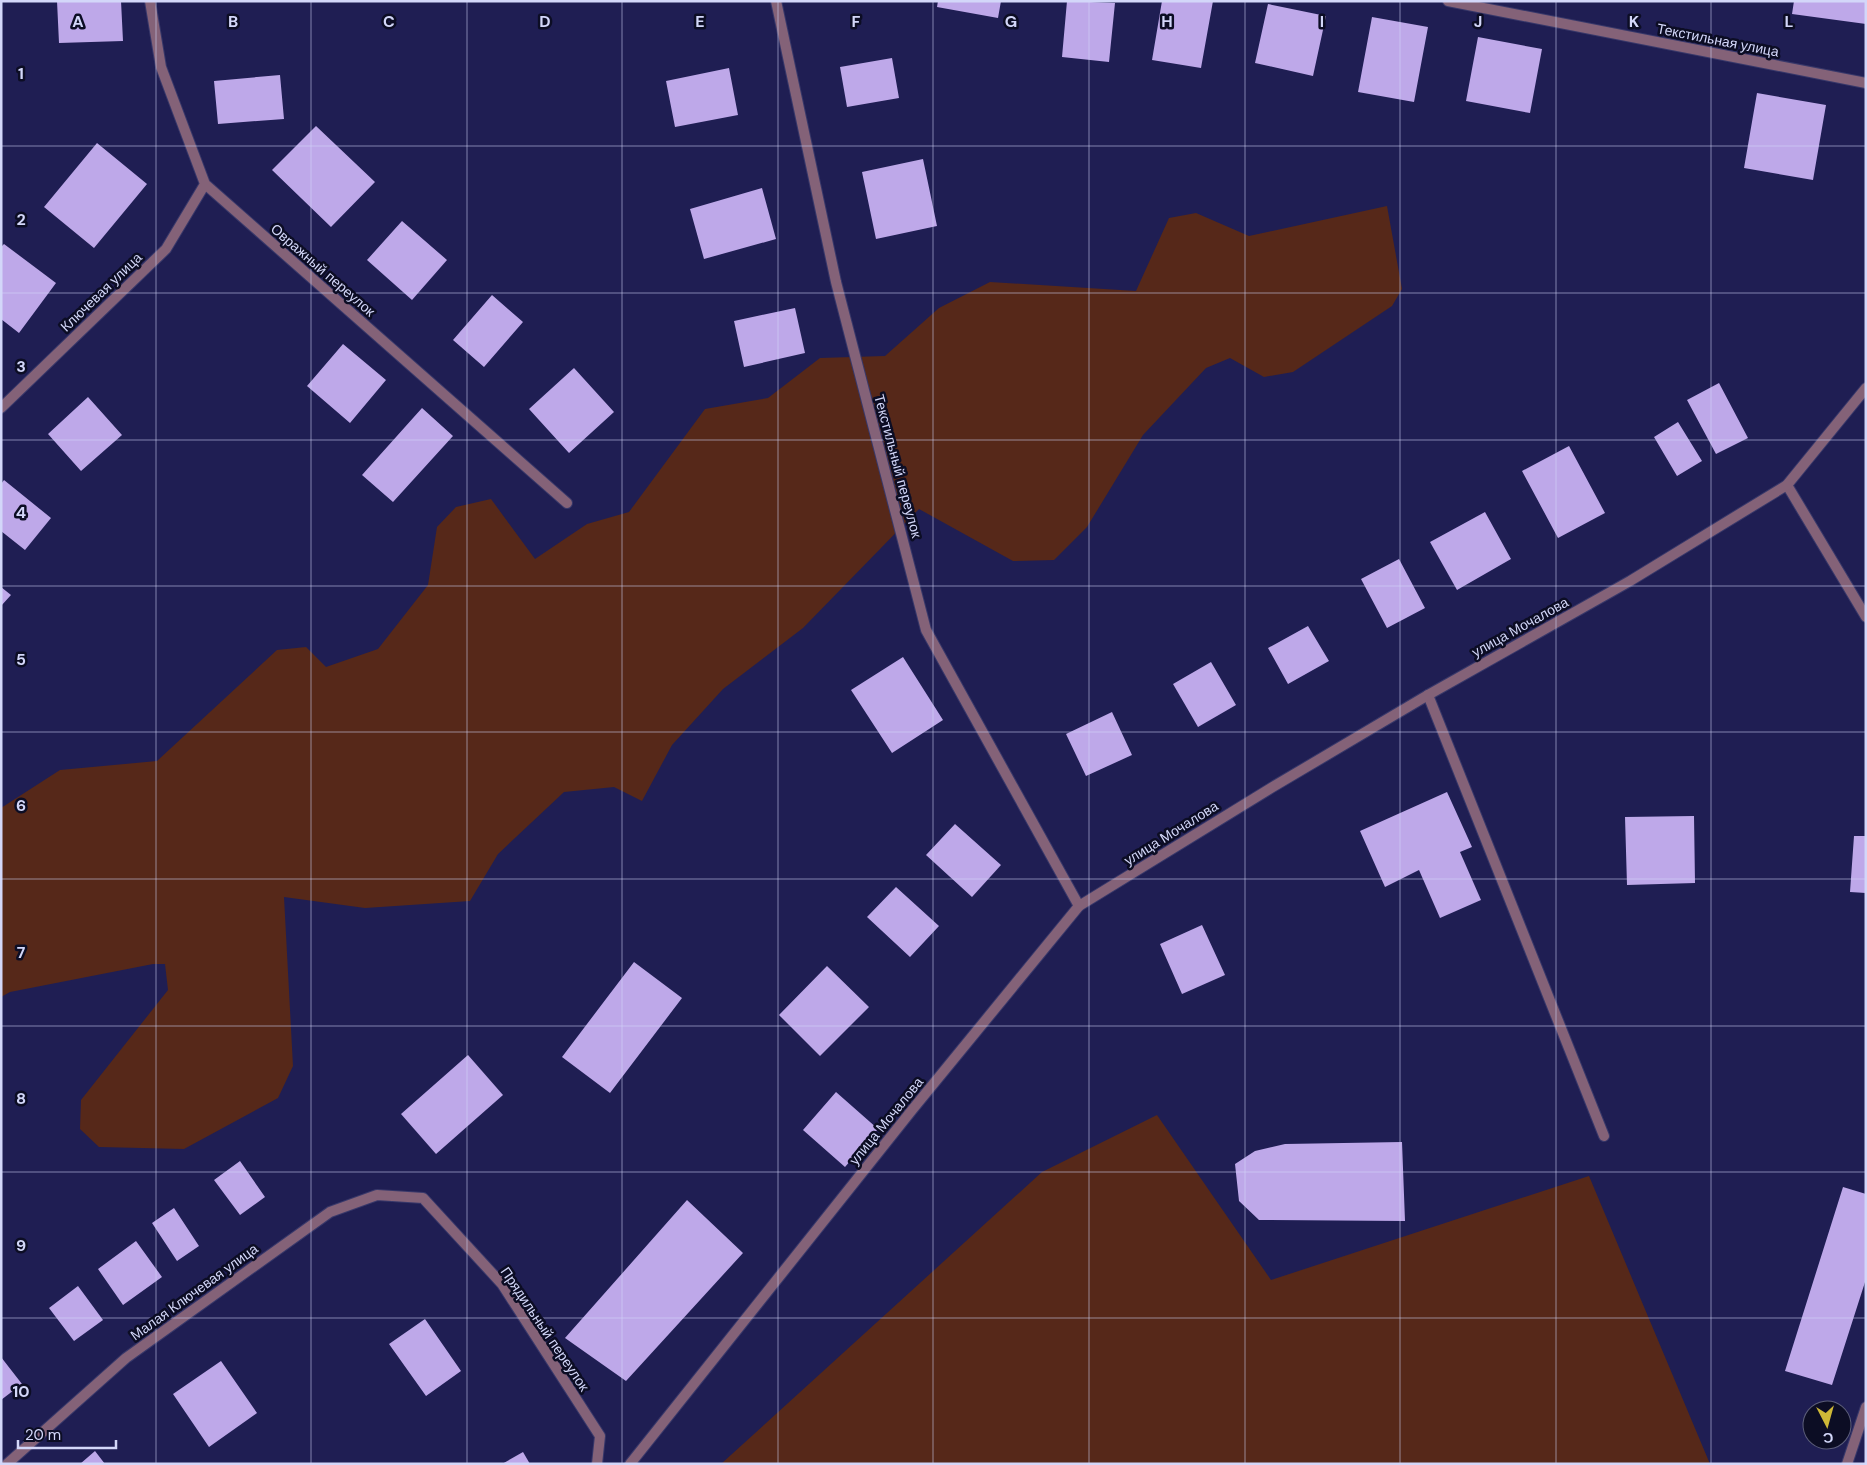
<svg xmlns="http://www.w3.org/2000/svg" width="1867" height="1465" font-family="'DM Sans',sans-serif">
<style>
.green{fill:#562819}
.building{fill:#bea8e9}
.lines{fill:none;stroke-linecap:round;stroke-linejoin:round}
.minor-casing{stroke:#38386a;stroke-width:12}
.tertiary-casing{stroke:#38386a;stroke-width:12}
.minor{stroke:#846278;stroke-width:10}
.tertiary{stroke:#846278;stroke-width:10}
.grid{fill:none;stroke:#d3d7f9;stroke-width:1;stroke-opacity:0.55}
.labels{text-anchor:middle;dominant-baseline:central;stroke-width:5;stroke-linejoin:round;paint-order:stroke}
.street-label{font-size:14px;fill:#d3d7f9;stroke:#0c0d24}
.grid-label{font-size:16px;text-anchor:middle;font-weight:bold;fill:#d3d7f9;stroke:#0c0d24;stroke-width:5;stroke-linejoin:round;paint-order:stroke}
</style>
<rect width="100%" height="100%" fill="#1f1e53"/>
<!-- green -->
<path class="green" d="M1387,206L1402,289L1392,306L1293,372L1264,377L1230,358L1206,368L1143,435L1087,527L1054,560L1013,561L919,509L803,628L723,689L672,745L642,801L614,787L564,792L498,854L470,901L365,908L284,897L293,1066L278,1098L184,1149L99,1147L80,1129L81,1100L168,990L165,964H153L10,992L1,997V808L60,770L157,761L277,650L306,647L326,667L378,649L428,585L437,527L456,507L491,499L535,559L587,524L629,512L705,409L768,398L820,358L885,356L939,308L990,282L1136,291L1169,218L1196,213L1249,236Z
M1157,1115L1271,1280L1589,1176L1710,1464H721L1042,1172Z"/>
<!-- building -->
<path class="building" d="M57,1H121L123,41L59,43Z
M938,1H1001L998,18L937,7Z
M1067,1L1115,3L1109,62L1062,57Z
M1162,1H1213L1201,68L1152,60Z
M1794,1H1866V24L1792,14Z
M1268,4L1326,16L1313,76L1255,63Z
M1372,17L1428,27L1414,102L1358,92Z
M1478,37L1542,49L1530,113L1466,101Z
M892,58L899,98L847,107L840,67Z
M729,68L738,115L675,127L666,81Z
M280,75L284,119L218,124L214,81Z
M1757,93L1826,105L1813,180L1744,168Z
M316,126L375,182L331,227L272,170Z
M97,143L147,184L94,248L44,207Z
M923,159L937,226L876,239L862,172Z
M762,188L776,239L704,259L690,209Z
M402,221L447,260L412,300L367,260Z
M4,244L56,283L19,333L1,319V247Z
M492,295L523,322L484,367L453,340Z
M795,308L805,353L744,367L734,321Z
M343,344L386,380L350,423L307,386Z
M574,368L614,412L569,453L529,409Z
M1719,383L1748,438L1716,454L1687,400Z
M88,397L122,435L81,471L48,434Z
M422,408L453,436L393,502L362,475Z
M1678,422L1702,461L1677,476L1654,437Z
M1569,446L1605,513L1558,538L1522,471Z
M4,480L51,518L25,550L1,531V484Z
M1485,512L1511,559L1457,590L1430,542Z
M1399,559L1425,608L1387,628L1361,579Z
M1,587L11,595L1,606Z
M1308,626L1329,661L1288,684L1268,648Z
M903,657L943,720L892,753L851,690Z
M1211,662L1236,705L1198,727L1173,684Z
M1112,712L1132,755L1086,776L1066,734Z
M1447,792L1472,847L1460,852L1481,900L1440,918L1419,870L1385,887L1360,831Z
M1694,816L1695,883L1627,885L1625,817Z
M955,824L1001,865L972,897L926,855Z
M1854,836H1866V893L1850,892Z
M896,887L939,926L910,957L867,917Z
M1202,925L1225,975L1182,994L1160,944Z
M634,962L682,998L610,1093L562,1057Z
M827,966L869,1007L820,1056L779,1015Z
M468,1055L503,1095L436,1154L401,1114Z
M836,1092L878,1129L845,1167L803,1130Z
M1402,1142L1405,1221L1259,1220L1239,1201L1235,1164L1255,1151L1285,1144Z
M240,1161L265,1197L240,1215L214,1180Z
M1843,1187L1866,1194V1279L1832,1385L1785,1371Z
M687,1200L743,1253L626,1381L565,1338Z
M174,1208L199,1246L177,1261L152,1223Z
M136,1241L162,1277L123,1305L98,1269Z
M78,1286L103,1320L74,1341L49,1308Z
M425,1319L461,1371L426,1396L389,1344Z
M1,1357L22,1384L1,1400Z
M221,1361L257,1413L209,1447L173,1394Z
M95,1451L105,1464H80Z
M523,1452L530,1464H502Z"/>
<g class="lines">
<defs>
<path id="minor" d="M150,1L161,67L205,184L567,503
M776,1L836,282L926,630L1079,906
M1448,1L1866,83
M1,408L166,249L205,184
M1787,485L1866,617
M1428,695L1604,1136
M7,1464L126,1358L330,1212L377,1195L423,1198L502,1284L600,1436L597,1464
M1847,1464L1866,1407"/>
<path id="tertiary" d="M630,1464L912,1110L1079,906L1271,788L1428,695L1630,581L1787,485L1866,388"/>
</defs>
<!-- minor casing -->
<use href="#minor" class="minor-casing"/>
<!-- tertiary casing -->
<use href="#tertiary" class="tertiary-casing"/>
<!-- minor -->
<use href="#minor" class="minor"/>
<!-- tertiary -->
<use href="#tertiary" class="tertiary"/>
</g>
<!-- grid -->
<path class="grid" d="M156,1V1464M311,1V1464M467,1V1464M622,1V1464M778,1V1464M933,1V1464M1089,1V1464M1245,1V1464M1400,1V1464M1556,1V1464M1711,1V1464M1,146H1866M1,293H1866M1,440H1866M1,586H1866M1,732H1866M1,879H1866M1,1026H1866M1,1172H1866M1,1318H1866"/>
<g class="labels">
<!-- street labels -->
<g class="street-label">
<text transform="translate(1718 40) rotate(11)">Текстильная улица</text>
<text transform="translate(323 270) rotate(41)">Овражный переулок</text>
<text transform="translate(101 292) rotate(-44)">Ключевая улица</text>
<text transform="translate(898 466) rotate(75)">Текстильный переулок</text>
<text transform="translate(1520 627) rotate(-29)">улица Мочалова</text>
<text transform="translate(1171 833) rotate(-32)">улица Мочалова</text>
<text transform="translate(886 1121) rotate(-51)">улица Мочалова</text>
<text transform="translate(194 1292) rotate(-36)">Малая Ключевая улица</text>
<text transform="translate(545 1329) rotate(56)">Прядильный переулок</text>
</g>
</g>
<g class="grid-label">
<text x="78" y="27">A</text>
<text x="233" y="27">B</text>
<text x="389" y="27">C</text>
<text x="545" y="27">D</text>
<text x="700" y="27">E</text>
<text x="856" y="27">F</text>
<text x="1011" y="27">G</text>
<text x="1167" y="27">H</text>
<text x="1322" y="27">I</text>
<text x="1478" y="27">J</text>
<text x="1634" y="27">K</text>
<text x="1789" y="27">L</text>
<text x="21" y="79">1</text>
<text x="21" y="225">2</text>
<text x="21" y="372">3</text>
<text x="21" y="518">4</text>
<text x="21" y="665">5</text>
<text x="21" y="811">6</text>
<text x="21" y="958">7</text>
<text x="21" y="1104">8</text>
<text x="21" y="1251">9</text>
<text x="21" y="1397">10</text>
</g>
<!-- border -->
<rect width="1867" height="1465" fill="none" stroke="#d3d7f9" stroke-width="5"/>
<!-- north arrow -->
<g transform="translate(1827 1425) rotate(174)"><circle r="24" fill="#0c0d24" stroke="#5c5e79"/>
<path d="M0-4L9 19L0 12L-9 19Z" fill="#ceb837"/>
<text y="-8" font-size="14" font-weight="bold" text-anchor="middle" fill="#d3d7f9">С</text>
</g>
<!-- scale -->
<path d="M18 1440v8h98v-8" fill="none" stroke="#d3d7f9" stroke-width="2.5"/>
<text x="25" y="1440" font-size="15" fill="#d3d7f9" stroke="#0c0d24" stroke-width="4" paint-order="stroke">20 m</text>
</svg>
